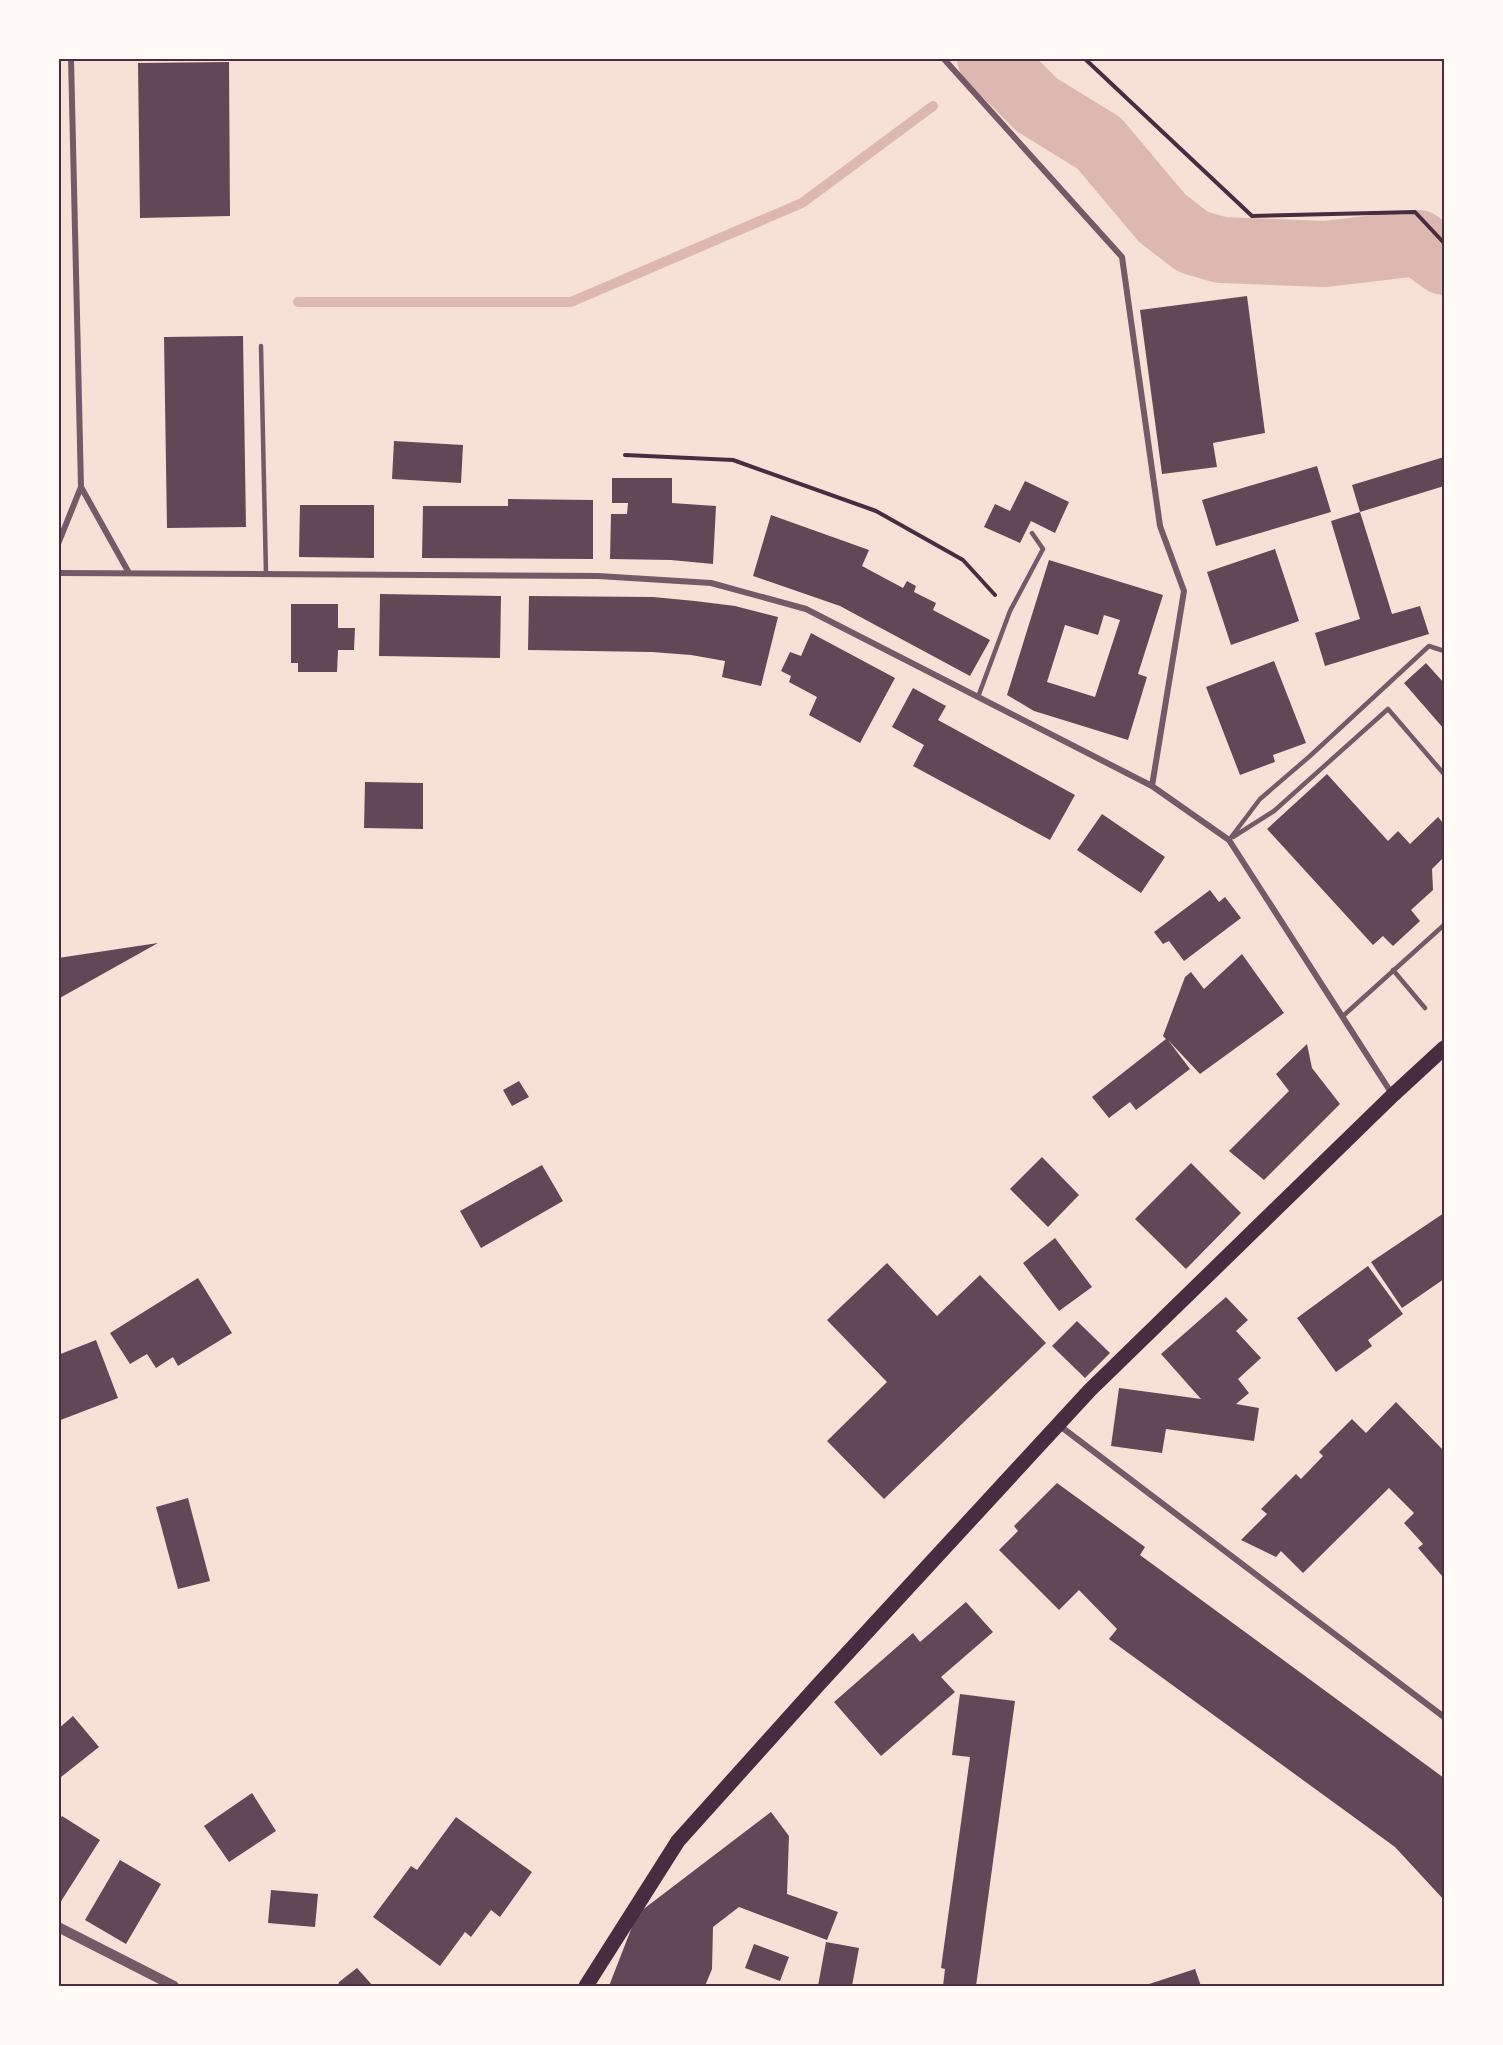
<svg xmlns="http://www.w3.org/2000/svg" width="1503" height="2045" font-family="Poppins,sans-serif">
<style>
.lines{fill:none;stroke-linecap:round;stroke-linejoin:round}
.stream{stroke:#dcb8b0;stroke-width:10}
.river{stroke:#dcb8b0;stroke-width:66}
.building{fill:#644757;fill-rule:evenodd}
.path{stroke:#4a2c40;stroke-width:4}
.service{stroke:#755966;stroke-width:4.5}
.minor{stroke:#755966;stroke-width:6}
.tertiary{stroke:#755966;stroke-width:10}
.primary{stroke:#4a2c40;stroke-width:15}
.neatline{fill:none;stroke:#4a2c40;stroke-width:2}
</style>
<rect width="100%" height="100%" fill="#f7e1d7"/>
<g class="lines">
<!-- stream -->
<path class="stream" d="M298,302H571L802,203L933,106"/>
<!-- river -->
<path class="river" d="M990,58L1037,105L1099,143L1162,218L1193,242L1221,250L1325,254L1418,243L1444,262"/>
</g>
<!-- building -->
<path class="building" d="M229,62L230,216L140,218L138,63Z
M1247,296L1265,433L1213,443L1217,467L1162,474L1140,310Z
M243,336L246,527L167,528L164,337Z
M394,441L463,445L461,483L392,479Z
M1444,457V486L1360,512L1352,485Z
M1317,466L1331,512L1216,546L1202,500Z
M612,478H672V503L716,506L713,564L671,560L610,559L611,514H627L628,503H612Z
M1025,481L1069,502L1055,533L1031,521L1020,543L984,527L995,504L1010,511Z
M508,499L593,500V559L422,558L423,506H508Z
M300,505H374V558L299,557Z
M1360,512L1392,614L1420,606L1429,634L1325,666L1315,633L1360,619L1331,521Z
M771,515L869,550L862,566L903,588L907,581L916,586L914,592L936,603L933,610L990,640L970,676L840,606L753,576Z
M1275,549L1299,621L1231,645L1207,572Z
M1049,560L1163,595L1138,674L1147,677L1128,740L1034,711L1007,695ZM1104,615L1120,620L1095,697L1047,682L1065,625L1098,635Z
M380,594L501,596L500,658L379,656Z
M529,596L653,597L695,601L735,606L778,617L761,686L722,677L725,661L691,655L652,652L528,650Z
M291,604H338V628H355L354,650H338L337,672H298V663H291Z
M811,633L895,678L860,743L809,715L817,697L789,682L791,676L781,671L790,652L801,656Z
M1274,661L1306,743L1273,755L1275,762L1240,775L1206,687Z
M1426,663L1444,683V729L1404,683Z
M913,688L946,706L938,720L1075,795L1050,840L913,766L924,745L892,727Z
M1327,774L1388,841L1398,831L1410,844L1438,817L1444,824V857L1432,869L1433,890L1411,910L1420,921L1393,946L1383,936L1373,945L1267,829Z
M365,782L423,783V829L364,828Z
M1102,814L1165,857L1141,893L1077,850Z
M1210,890L1219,902L1225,897L1241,918L1184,961L1169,941L1163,944L1154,932Z
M158,943L58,999V958Z
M1242,954L1284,1013L1200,1074L1168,1040L1190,1069L1136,1110L1130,1102L1109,1118L1092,1097L1166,1039L1163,1036L1185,977L1191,972L1204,989Z
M1307,1044L1312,1068L1340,1104L1264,1180L1229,1151L1289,1091L1276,1074Z
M519,1081L529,1097L512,1106L503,1090Z
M1042,1157L1079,1195L1048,1227L1010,1189Z
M1191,1163L1241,1213L1186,1269L1135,1219Z
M542,1165L563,1201L481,1248L460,1211Z
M1444,1213V1279L1402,1308L1371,1262Z
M1055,1238L1092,1287L1059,1311L1023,1263Z
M887,1263L937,1316L980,1275L1046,1343L884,1499L827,1441L887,1382L827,1320Z
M1368,1266L1403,1314L1368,1340L1372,1346L1336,1372L1297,1318Z
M198,1278L232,1333L178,1366L173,1357L156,1368L147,1354L130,1364L110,1333Z
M1226,1297L1248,1320L1236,1331L1261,1358L1238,1379L1249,1393L1236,1404L1259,1408L1254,1441L1166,1429L1162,1453L1111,1446L1119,1388L1201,1399L1161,1354Z
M1077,1321L1110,1353L1085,1378L1052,1346Z
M96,1340L118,1398L58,1421V1355Z
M1396,1402L1444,1451V1575L1443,1577L1418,1548L1423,1544L1404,1523L1414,1513L1389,1488L1303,1573L1281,1551L1276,1557L1241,1540L1267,1514L1261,1509L1296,1474L1301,1479L1323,1456L1319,1452L1352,1419L1366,1433Z
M1057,1483L1145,1547L1140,1555L1444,1778V1900L1395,1847L1109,1639L1117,1629L1079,1590L1059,1610L999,1550L1018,1531L1014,1526Z
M188,1498L210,1581L178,1589L156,1507Z
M966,1602L993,1632L941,1677L955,1692L881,1756L834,1702L913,1633L920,1642Z
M960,1694L1015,1701L976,1986H943L945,1969L941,1968L970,1757L952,1755Z
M73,1716L99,1747L61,1777L58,1775V1729Z
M252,1793L276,1831L229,1862L204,1826Z
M771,1812L789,1836L787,1894L838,1912L827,1940L739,1907L713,1927L712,1969L705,1986H609L637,1914Z
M62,1816L100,1840L58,1906V1821Z
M456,1817L532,1872L500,1917L491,1910L471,1937L465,1932L440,1966L373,1917L411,1866L417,1870Z
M120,1860L161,1884L126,1944L85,1920Z
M271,1890L318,1894L315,1927L268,1923Z
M826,1942L859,1948L852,1986H818Z
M754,1944L789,1957L780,1981L745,1968Z
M357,1968L373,1986H338L339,1982Z
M1195,1969L1201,1986H1143Z"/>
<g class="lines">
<!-- path -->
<path class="path" d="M1084,58L1252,216L1415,212L1444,243
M625,455L733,460L876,511L963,560L995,595"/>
<!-- service -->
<path class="service" d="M261,346L266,574
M978,697L1010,611L1043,549L1032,533
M1233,837L1274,811L1388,709L1444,774
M1229,840L1260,799L1310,756L1429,646L1444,651
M1393,970L1425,1008
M1343,1016L1444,925"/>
<!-- minor -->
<path class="minor" d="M943,58L1122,257L1160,526L1184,591L1152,786
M81,487L129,573
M58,544L81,487L71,58
M58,573L598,576L711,583L806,609L1152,786L1229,840L1392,1094
M1060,1426L1444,1717"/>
<!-- tertiary -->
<path class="tertiary" d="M58,1927L174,1986"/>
<!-- primary -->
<path class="primary" d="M586,1986L678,1841L819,1684L1090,1390L1393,1095L1444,1048"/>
</g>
<!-- border -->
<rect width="1503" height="2045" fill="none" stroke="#fffaf5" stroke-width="120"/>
<rect x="60" y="60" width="1383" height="1925" class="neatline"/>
</svg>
